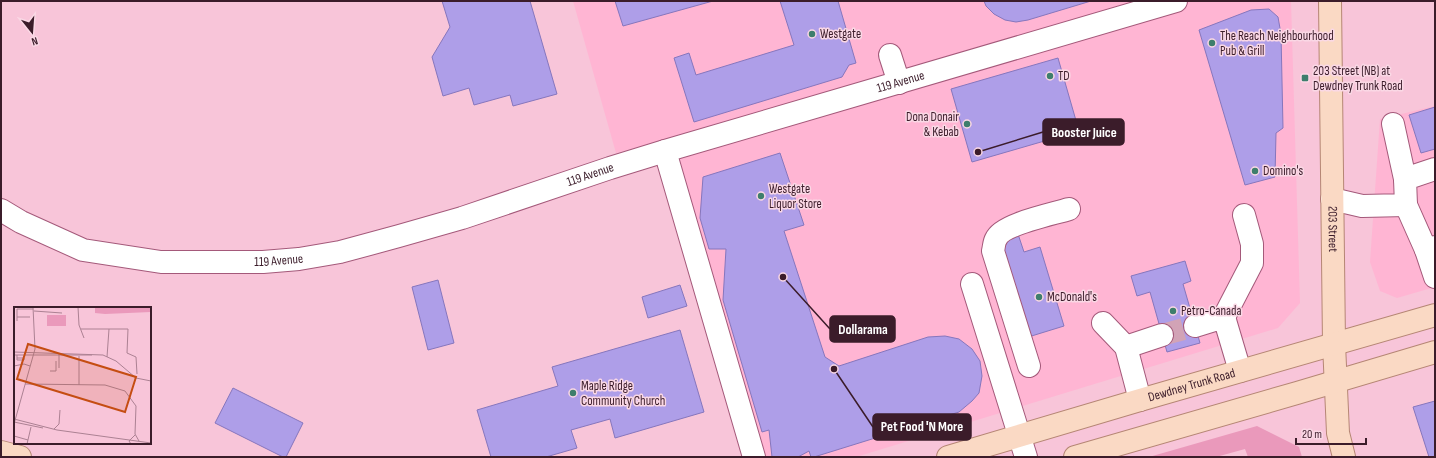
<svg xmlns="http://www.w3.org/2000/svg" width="1436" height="458" font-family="'Sofia Sans Condensed',sans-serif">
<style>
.built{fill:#ffb5d3}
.green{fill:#ea99bb}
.building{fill:#ae9ee8;stroke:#8676bd}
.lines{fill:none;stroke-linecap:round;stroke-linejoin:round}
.minor-tunnel{stroke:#d2a3b6;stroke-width:22;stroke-dasharray:22 11;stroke-linecap:butt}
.minor-casing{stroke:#a4597a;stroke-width:24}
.major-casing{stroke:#b58674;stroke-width:24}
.minor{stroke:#fff;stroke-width:22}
.major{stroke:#fad9c4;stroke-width:22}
.poi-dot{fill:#3e7e6c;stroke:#fad8e5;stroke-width:1.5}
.labels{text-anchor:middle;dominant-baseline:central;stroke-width:3;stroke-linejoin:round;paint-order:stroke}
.poi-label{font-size:13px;fill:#3b1c2a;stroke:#fad8e5;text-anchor:start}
.street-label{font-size:13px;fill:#3b1c2a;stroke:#fad8e5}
.inset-road{fill:none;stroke:#ac8193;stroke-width:1}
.view{fill:#c54d12;fill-opacity:0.15;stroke:#c54d12;stroke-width:2}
.inset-edge{fill:none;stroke:#3b1c2a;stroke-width:2}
.leader{fill:none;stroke:#3b1c2a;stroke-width:1.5}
.callout-dot{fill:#3b1c2a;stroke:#fad8e5;stroke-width:1.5}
.callout{fill:#3b1c2a;stroke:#3b1c2a;stroke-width:1.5}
.callout-label{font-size:14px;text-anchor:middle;font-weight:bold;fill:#fff}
</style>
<rect width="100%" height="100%" fill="#f8c5d9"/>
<!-- built -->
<path class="built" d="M573,1H1291L1300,303L1278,328L856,457H761L668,139L616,153Z
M1435,106V287L1397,298L1380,291L1370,262L1380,119Z"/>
<!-- green -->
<path class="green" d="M1257,426L1299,447L1302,457H1248L1245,449L1216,457H1149Z"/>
<!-- building -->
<path class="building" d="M442,1H530L557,94L513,106L510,95L474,105L469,88L443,96L432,57L450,27Z
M615,1H713L623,26Z
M780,1H838L856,63L849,65L842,77L694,122L674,58L689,53L696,75L794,45Z
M984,1H1091L1028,20L1016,22L1005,20L994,14L986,6Z
M1269,9L1278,17L1281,34L1283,128L1276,133L1275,177L1245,185L1199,30L1251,10Z
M1058,58L1079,131L972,162L951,89Z
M1435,107V149L1421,153L1409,115Z
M780,153L804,225L784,231L825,357L839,366L928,337L945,336L959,339L972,349L980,361L982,376L979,393L972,401L959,412L814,457H811L809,451L798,457H772L769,430L762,432L723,300L726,249H709L700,218L703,177Z
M1017,231L1024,252L1040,247L1064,326L1025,338L999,249Z
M1185,261L1191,281L1183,284L1200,343L1167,352L1150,292L1137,296L1131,276Z
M438,280L454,343L428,350L412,287Z
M680,285L687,306L648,318L642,297Z
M680,330L704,412L615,438L610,419L571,430L577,448L546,457H491L477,410L558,386L552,367Z
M233,388L303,423L286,457H283L215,423Z
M1435,401V457H1429L1413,407Z"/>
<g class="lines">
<!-- minor-tunnel -->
<path class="minor-tunnel" d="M1162,335L1195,326"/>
<defs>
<g id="minor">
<path d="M890,55L899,83"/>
<path d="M1393,124L1405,179"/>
<path d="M665,151L754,457"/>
<path d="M1332,199L1362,206L1406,205L1405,179L1435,169"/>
<path d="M1406,205L1426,250"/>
<path id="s1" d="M1,210L21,222L83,250L161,262H263L299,259L340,252L399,236L462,218L610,168L665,151L1176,1"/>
<path d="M1435,247L1426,250L1435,277"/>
<path d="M972,284L1026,457"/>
<path d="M1224,317L1252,263V244L1244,215"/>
<path d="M1103,323L1126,347L1140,400"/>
<path d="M1195,326L1224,317L1240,371"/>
<path d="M1126,347L1162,335"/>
<path d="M1029,366L993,251C994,247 994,242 996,239C1002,224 1054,214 1069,209"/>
</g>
<g id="major">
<path id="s2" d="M1330,1L1334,344L1338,433L1344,457"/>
<path d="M1,452L20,457"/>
<path id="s3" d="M948,457L1140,400L1435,315"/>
<path d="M1075,457L1297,393L1435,352"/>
</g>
</defs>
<!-- minor casing -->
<use href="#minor" class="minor-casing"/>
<!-- major casing -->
<use href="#major" class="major-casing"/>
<!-- minor -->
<use href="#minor" class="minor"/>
<!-- major -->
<use href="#major" class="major"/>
</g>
<!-- markers -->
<g class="poi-dot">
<circle cx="812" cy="34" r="4"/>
<circle cx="1212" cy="43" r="4"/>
<circle cx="1050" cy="76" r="4"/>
<rect x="1301" y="74" width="8" height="8" rx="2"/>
<circle cx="967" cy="124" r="4"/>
<circle cx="1255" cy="171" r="4"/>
<circle cx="761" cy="196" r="4"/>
<circle cx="1039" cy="297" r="4"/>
<circle cx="1173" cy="311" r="4"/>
<circle cx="573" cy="393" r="4"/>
</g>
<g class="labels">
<!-- poi labels -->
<g class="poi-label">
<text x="820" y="34">Westgate</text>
<text x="1220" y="36">The Reach Neighbourhood<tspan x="1220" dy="15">Pub &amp; Grill</tspan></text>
<text x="1313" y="71">203 Street (NB) at<tspan x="1313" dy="15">Dewdney Trunk Road</tspan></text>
<text x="1058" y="76">TD</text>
<text x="959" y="117" text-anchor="end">Dona Donair<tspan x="959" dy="15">&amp; Kebab</tspan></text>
<text x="1263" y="171">Domino's</text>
<text x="769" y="189">Westgate<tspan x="769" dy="15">Liquor Store</tspan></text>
<text x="1047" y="297">McDonald's</text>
<text x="1181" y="311">Petro-Canada</text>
<text x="581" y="386">Maple Ridge<tspan x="581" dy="15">Community Church</tspan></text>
</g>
<!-- street labels -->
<g class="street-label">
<text stroke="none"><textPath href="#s1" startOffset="936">119 Avenue</textPath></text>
<text stroke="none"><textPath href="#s1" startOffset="612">119 Avenue</textPath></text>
<text stroke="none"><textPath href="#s2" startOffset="228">203 Street</textPath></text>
<text stroke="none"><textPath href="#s1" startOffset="288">119 Avenue</textPath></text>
<text stroke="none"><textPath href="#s3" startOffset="254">Dewdney Trunk Road</textPath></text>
</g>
</g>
<!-- overview -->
<g transform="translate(14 307)">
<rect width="137" height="137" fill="#f8c5d9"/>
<path d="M81,0H137V5L91,7L81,6ZM33,8H52V19H33Z" fill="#ea99bb"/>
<path class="inset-road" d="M64,0L65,18L70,31M20,4L48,6M3,10H16M3,14V2H19M67,22H114L113,46L122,50L123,67M0,45L89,48L102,54L122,71L137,74M45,47V61M0,48H78M3,48V53H10V51H3M93,50L95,22M0,59L10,57L16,59M36,64H42V54M11,77L91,78L111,84L122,99L121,127L125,134M65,78V49M0,112L43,123L137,136M0,115L29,121M0,117L21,42L19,0M40,122L45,117L46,103M0,129L14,133M13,137L17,120M117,137L115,134L121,128"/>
<path class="view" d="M14,37L122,70L111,105L3,72Z"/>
<rect width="137" height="137" class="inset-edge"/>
</g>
<!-- callouts -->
<path class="leader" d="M978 152L1043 132M783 277L830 329M834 369L873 427"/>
<g class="callout-dot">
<circle cx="978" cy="152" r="4"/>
<circle cx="783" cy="277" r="4"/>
<circle cx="834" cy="369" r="4"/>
</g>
<g class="callout">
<rect x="1043" y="119" width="81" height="26" rx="4"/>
<rect x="830" y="316" width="65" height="26" rx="4"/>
<rect x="873" y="414" width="98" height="26" rx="4"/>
</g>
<g class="callout-label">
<text x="1084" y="137">Booster Juice</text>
<text x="863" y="334">Dollarama</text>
<text x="922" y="431">Pet Food 'N More</text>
</g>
<!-- border -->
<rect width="1436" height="458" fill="none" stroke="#3b1c2a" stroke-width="4"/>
<!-- north arrow -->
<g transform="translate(32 32) rotate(163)" stroke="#fad8e5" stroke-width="3" paint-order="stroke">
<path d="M0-3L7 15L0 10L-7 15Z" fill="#3b1c2a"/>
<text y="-6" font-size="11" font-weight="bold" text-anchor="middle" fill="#3b1c2a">N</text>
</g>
<!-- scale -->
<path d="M1296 438v6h70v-6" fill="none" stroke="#3b1c2a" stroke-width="2"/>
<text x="1302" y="438" font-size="12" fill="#3b1c2a" stroke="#fad8e5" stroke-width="3" paint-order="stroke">20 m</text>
</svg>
